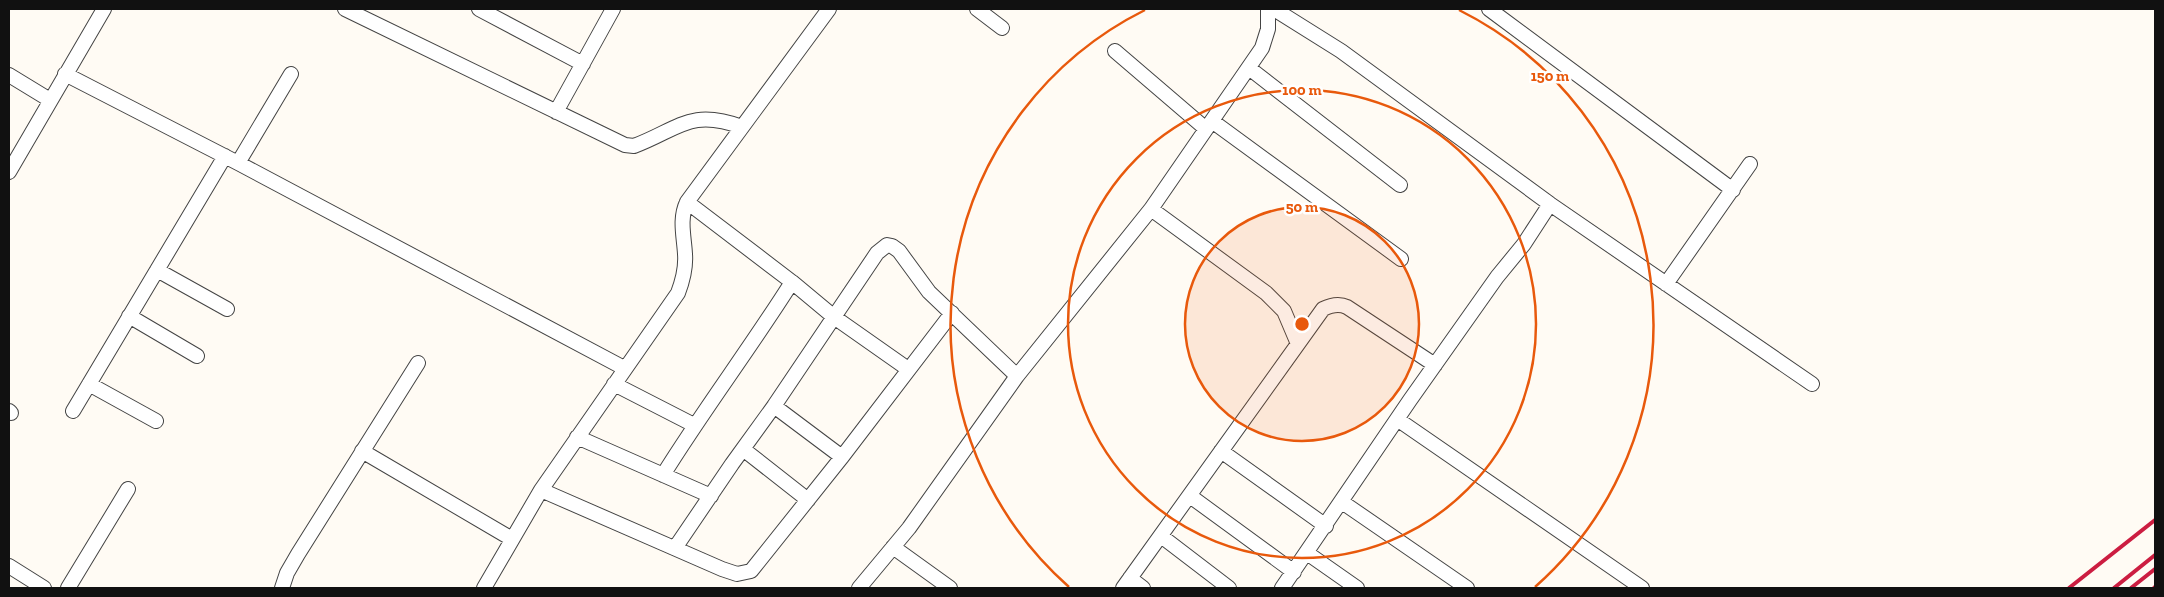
<svg xmlns="http://www.w3.org/2000/svg" width="2164" height="597" font-family="'Zilla Slab',serif">
<style>
.lines{fill:none;stroke-linecap:round;stroke-linejoin:round}
.street-casing{stroke:#444;stroke-width:16}
.street{stroke:#fff;stroke-width:14}
.rail{stroke:#cc1d41;stroke-width:4}
.ring{fill:none;stroke:#e8590c;stroke-width:2.5}
.centre{fill:#e8590c;stroke:#fff;stroke-width:2.5}
.ring-label{font-size:15px;text-anchor:middle;font-weight:bold;fill:#e8590c;stroke:#fff;stroke-width:5;stroke-linejoin:round;paint-order:stroke}
</style>
<rect width="100%" height="100%" fill="#fffbf4"/>
<g class="lines">
<defs>
<path id="street" d="M345,9L625,145L634,146C679,129 690,108 742,127
M479,9L583,64
M977,9L1002,28
M1274,9L1341,51L1550,204L1812,384
M1489,9L1733,190
M1115,51L1206,129
M1249,68L1400,185
M65,74L238,163L624,368
M9,75L50,100
M556,112L613,9
M1212,121L1401,259
M238,163L291,74
M9,172L104,9
M687,202L792,282L834,317L908,369
M1151,209L1266,293L1284,311L1298,344
M157,270L227,309
M1666,284L1750,164
M129,316L197,356
M89,384L156,421
M614,384L694,425
M774,406L842,457
M9,411L11,413
M73,411L225,156
M1397,419L1642,588
M577,437L711,496
M743,449L808,500
M362,451L512,539
M1221,451L1326,526
M663,475C704,409 751,347 792,282
M541,490L722,569L737,574L751,571L842,457L952,313
M1190,496L1294,572
M1342,502L1467,588
M1161,536L1229,588
M893,547L950,588
M675,548L732,464L774,406L877,253L887,245L892,246L899,251L929,292L1017,376
M1307,553L1357,588
M9,566L44,588
M1130,578L1143,588
M68,588L128,489
M282,588L287,573L298,554L418,363
M484,588L541,490L678,293C683,280 686,267 685,254C684,236 679,219 687,202L829,9
M859,588L909,528L1017,376L1151,209L1262,48L1268,29V9
M1123,588L1323,309C1331,305 1339,303 1347,307L1435,365
M1282,588L1410,400L1497,277L1524,244L1550,204"/>
</defs>
<!-- street casing -->
<use href="#street" class="street-casing"/>
<!-- street -->
<use href="#street" class="street"/>
<!-- rail -->
<path class="rail" d="M2069,588L2155,520
M2114,588L2155,555
M2131,588L2155,569
M2154,588L2155,587"/>
</g>
<!-- distance rings -->
<circle cx="1302" cy="324" r="117" fill="#e8590c" fill-opacity=".12"/>
<g class="ring">
<circle cx="1302" cy="324" r="117"/>
<circle cx="1302" cy="324" r="234"/>
<path d="M1069 587A351 351 0 0 1 1145 10M1459 10A351 351 0 0 1 1535 587"/>
</g>
<circle cx="1302" cy="324" r="8" class="centre"/>
<g class="ring-label">
<text x="1550" y="81">150 m</text>
<text x="1302" y="95">100 m</text>
<text x="1302" y="212">50 m</text>
</g>
<!-- border -->
<rect width="2164" height="597" fill="none" stroke="#111111" stroke-width="20"/>
</svg>
